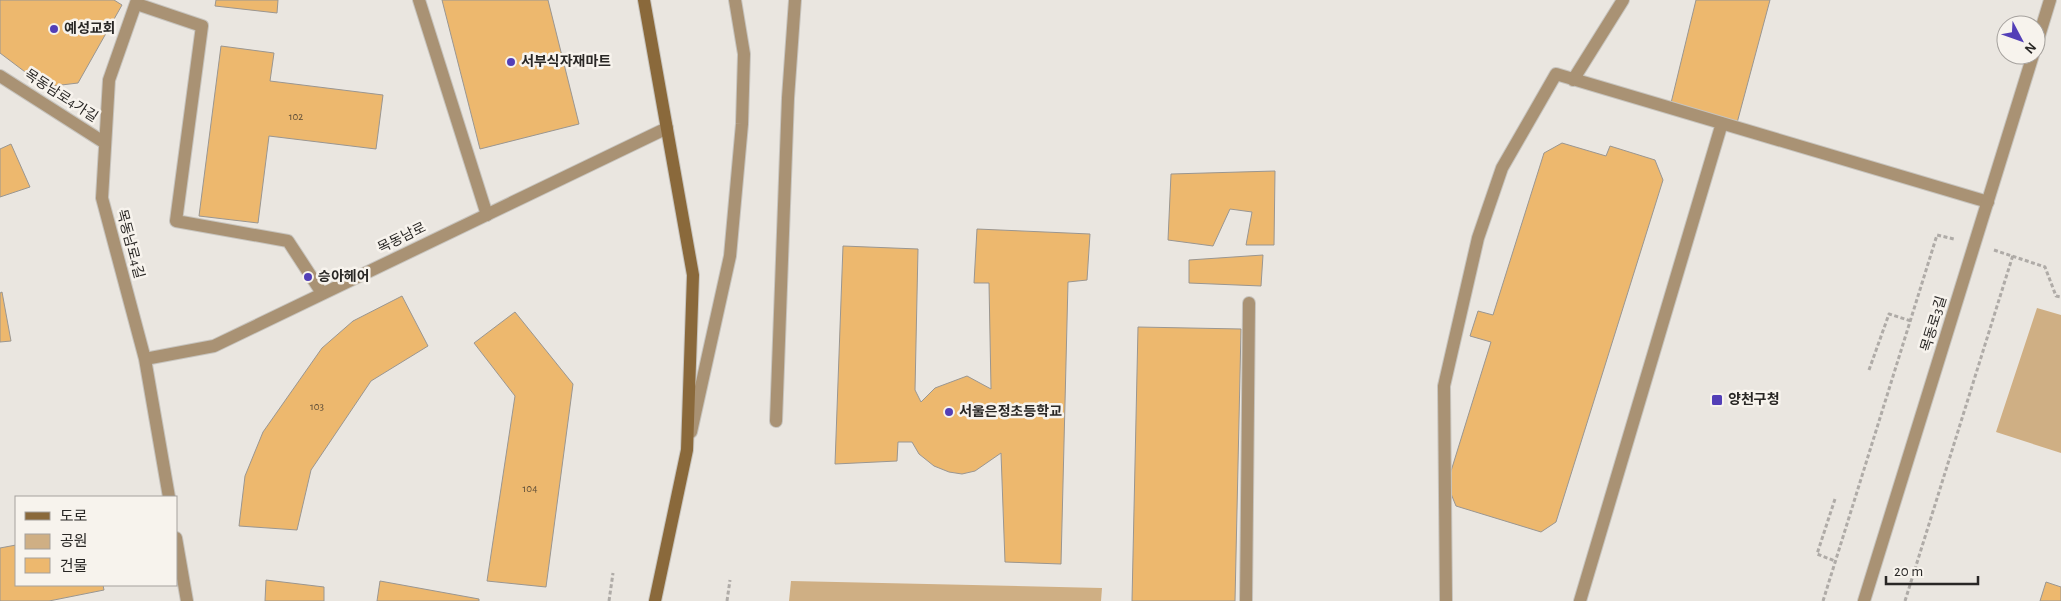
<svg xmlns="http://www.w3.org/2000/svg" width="2061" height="601" font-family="'Alegreya Sans','Noto Sans KR',sans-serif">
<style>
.green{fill:#cfaf84}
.building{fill:#edb86e;stroke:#9a9691}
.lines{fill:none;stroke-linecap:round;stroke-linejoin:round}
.service-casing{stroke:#c7c4be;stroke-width:14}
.minor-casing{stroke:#c7c4be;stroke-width:14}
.tertiary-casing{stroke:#c7c4be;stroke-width:14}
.secondary-casing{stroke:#c7c4be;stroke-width:14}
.path{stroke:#afaba7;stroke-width:3;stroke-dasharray:4 2.5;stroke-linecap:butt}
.service{stroke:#a99274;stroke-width:12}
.minor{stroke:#a99274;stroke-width:12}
.tertiary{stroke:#a99274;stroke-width:12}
.secondary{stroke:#8a693b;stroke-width:12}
.poi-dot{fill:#533fb7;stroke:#f7f3ed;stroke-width:2}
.labels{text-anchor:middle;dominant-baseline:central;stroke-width:5;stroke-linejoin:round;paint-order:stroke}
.number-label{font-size:11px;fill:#5a4b37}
.poi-label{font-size:14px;font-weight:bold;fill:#292725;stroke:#f7f3ed;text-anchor:start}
.street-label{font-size:14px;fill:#292725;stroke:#f7f3ed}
</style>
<rect width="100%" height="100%" fill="#eae6e0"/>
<!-- green -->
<path class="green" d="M2037,308L2061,315V453L1996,432Z
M791,581L1102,588L1101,601H789Z"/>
<!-- building -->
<path class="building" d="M0,0H114L122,5L78,83L45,87L0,53Z
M216,0H278L277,13L215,6Z
M442,0H548L579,124L480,149Z
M1696,0H1770L1737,123L1671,103Z
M221,46L274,53L270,81L383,95L376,149L269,136L258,223L199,216Z
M1562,143L1606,156L1610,146L1655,160L1663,180L1556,522L1541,532L1456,506L1447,484L1491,342L1470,336L1478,311L1493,315L1544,153Z
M11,144L30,187L0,197V149Z
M1275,171L1274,245H1246L1252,212L1230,209L1213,246L1168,240L1171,174Z
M977,229L1090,234L1087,280L1068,282L1061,564L1005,562L1001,453L975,471L962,474L949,472L934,466L919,454L912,442H898L897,461L835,464L843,246L918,249L915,390L921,402L935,388L967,376L991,389L989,283H974Z
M1263,255L1261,286L1189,283V260Z
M2,292L11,341L0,342V293Z
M402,296L428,346L371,381L311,470L297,530L239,526L245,476L263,432L322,348L353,321Z
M515,312L573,384L546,587L487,581L515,396L474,343Z
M1138,327L1241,329L1235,601H1132Z
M16,545V585H103L104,590L49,601H0V548Z
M266,580L324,587V601H265Z
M380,581L479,599V601H377Z
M2046,582L2061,587V601H2040Z"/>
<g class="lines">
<defs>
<path id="service" d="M419,0L487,215
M137,4L202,26L176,221L288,241L322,293
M1573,80L1623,0
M776,421L788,98L795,0
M691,432L730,256L742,124L744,54L735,0
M1246,601L1249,303
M1446,601L1444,386L1478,238L1502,168L1556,74L1988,202
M1580,601L1722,123"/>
<path id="minor" d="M137,0L109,80L102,198L145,359L169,497
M0,76L105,143
M145,359L214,346L667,128
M176,538L187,601"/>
<path id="tertiary" d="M2036,46L2050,0
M1864,601L2033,55"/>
<path id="secondary" d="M644,0L693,275L687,450L655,601"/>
</defs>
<!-- service casing -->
<use href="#service" class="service-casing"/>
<!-- minor casing -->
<use href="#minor" class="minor-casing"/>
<!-- tertiary casing -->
<use href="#tertiary" class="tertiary-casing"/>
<!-- secondary casing -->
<use href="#secondary" class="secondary-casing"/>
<!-- path -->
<path class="path" d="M1994,250L2045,267L2056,296L2061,297
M1869,370L1889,314L1911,321
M1835,499L1817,554L1835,561
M609,601L613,573
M727,601L730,580
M1823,601L1937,235L1954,239
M1905,601L2013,255"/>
<!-- service -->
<use href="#service" class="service"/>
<!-- minor -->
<use href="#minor" class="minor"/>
<!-- tertiary -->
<use href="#tertiary" class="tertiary"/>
<!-- secondary -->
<use href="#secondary" class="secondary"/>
</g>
<!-- markers -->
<g class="poi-dot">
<circle cx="54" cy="29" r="5"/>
<circle cx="511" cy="62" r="5"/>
<circle cx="308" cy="277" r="5"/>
<rect x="1711" y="394" width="12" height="12" rx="2.5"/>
<circle cx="949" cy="412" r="5"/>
</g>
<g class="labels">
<!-- number labels -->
<g class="number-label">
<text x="296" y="116">102</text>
<text x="317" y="406">103</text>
<text x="530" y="488">104</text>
</g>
<!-- poi labels -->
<g class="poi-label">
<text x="64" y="29">예성교회</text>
<text x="521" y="62">서부식자재마트</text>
<text x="318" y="277">승아헤어</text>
<text x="1728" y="400">양천구청</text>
<text x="959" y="412">서울은정초등학교</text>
</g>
<!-- street labels -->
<g class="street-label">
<text transform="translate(61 96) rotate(33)">목동남로4가길</text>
<text transform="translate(402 238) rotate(-26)">목동남로</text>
<text transform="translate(130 244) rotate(75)">목동남로4길</text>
<text transform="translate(1934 324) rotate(-73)">목동로3길</text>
</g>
</g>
<!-- legend -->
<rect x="15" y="496" width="162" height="90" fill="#f7f3ed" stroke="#a5a19d"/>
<rect x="25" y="512" width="25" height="8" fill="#8a693b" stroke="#a5a19d"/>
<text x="60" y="521" font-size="15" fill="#292725">도로</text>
<rect x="25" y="534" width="25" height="15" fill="#cfaf84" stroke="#a5a19d"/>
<text x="60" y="546" font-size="15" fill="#292725">공원</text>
<rect x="25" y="558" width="25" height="15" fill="#edb86e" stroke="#a5a19d"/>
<text x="60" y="571" font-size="15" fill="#292725">건물</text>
<!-- north arrow -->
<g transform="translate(2021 40) rotate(131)"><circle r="24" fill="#f7f3ed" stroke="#a5a19d"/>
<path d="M0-4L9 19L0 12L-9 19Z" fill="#533fb7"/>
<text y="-8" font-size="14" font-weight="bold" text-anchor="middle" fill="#292725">N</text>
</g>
<!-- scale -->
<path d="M1886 576v8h92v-8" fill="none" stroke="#292725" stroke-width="2.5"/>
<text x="1894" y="576" font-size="15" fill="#292725" stroke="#f7f3ed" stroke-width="4" paint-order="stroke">20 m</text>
</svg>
